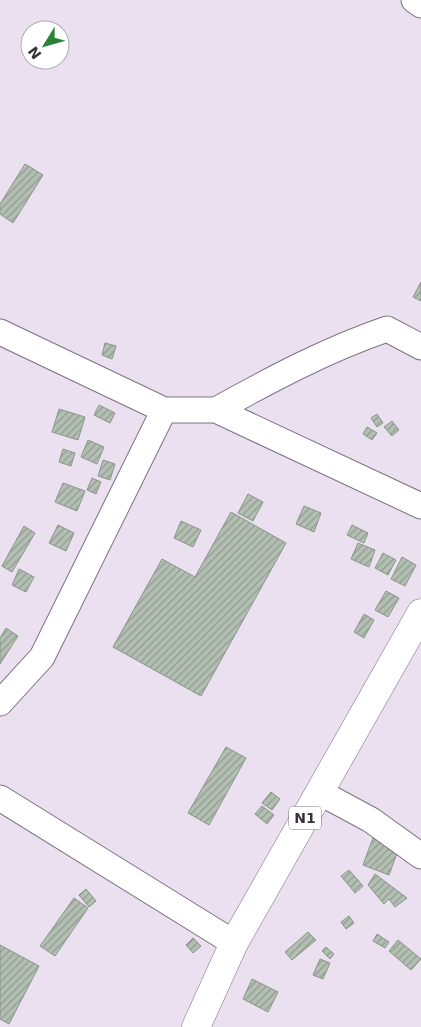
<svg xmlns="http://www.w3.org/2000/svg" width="421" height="1027" font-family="'DejaVu Sans',sans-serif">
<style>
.building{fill:url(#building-hatch);stroke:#8a968a}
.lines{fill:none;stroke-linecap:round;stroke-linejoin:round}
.minor-casing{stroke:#7c7280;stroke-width:27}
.highway-casing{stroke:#7c7280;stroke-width:29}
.minor{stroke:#fff;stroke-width:25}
.highway{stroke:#fff;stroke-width:28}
.labels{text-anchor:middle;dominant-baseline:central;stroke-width:4;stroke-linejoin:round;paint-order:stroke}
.shield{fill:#fff;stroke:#747074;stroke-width:1}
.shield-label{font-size:14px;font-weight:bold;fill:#383339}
</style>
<defs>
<pattern id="building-hatch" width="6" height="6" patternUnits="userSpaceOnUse" patternTransform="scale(1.25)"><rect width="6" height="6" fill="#b2bfb2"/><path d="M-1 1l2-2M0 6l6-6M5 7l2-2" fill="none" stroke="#929c92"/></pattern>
</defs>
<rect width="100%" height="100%" fill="#ebe0ef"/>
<!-- building -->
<path class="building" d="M25,164L43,175L13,223L0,214V204Z
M421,282V301L413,297Z
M105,343L116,346L112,359L102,355Z
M99,405L115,413L110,423L94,415Z
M59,409L85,417L78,440L52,432Z
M377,414L383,423L377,427L371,418Z
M392,421L399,430L392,436L384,427Z
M367,427L377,433L372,440L363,434Z
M88,440L104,447L97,464L81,457Z
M63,449L75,453L71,466L59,462Z
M103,460L115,464L110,480L98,476Z
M92,478L101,482L96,494L87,490Z
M63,483L85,491L77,511L55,502Z
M248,494L263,502L253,521L238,513Z
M304,506L321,513L314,532L296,524Z
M231,512L286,543L201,696L113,647L162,559L195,577Z
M181,521L201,530L193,547L174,538Z
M58,525L74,533L66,551L49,543Z
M352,525L368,533L364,543L347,535Z
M24,526L35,533L12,572L2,566Z
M358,543L375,550L369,567L351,559Z
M383,553L396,560L388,575L375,568Z
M402,557L416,565L405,586L391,579Z
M19,569L34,577L26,592L12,585Z
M386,591L399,598L388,617L375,610Z
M364,614L374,620L364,638L354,632Z
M6,628L18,636L0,664V638Z
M226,747L246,758L209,825L188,813Z
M271,792L280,799L272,810L262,803Z
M262,806L274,815L267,824L255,814Z
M373,838L399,848L389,875L363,865Z
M349,870L363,886L355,893L341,876Z
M375,874L407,898L395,907L389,899L384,904L368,885Z
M86,889L96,901L89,907L79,895Z
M74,898L88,908L55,956L40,946Z
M349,916L354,923L346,929L341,922Z
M308,932L316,940L292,960L285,952Z
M377,934L389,942L385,948L373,941Z
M193,938L201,946L193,953L186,945Z
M398,940L421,959L411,970L389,951Z
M0,945L39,966L9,1024L0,1019Z
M326,947L334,954L330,959L322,951Z
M320,959L330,963L323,979L313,975Z
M252,979L278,992L268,1012L243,999Z"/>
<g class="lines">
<defs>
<path id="minor" d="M414,0L421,5
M0,332L164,410H216L421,506
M216,410C272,379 326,350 387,329L421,347
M0,703L42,657L164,410
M319,792L371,820L421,856
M0,798L234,943"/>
<path id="highway" d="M196,1027L234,943L421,613"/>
</defs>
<!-- minor casing -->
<use href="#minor" class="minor-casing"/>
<!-- highway casing -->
<use href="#highway" class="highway-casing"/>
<!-- minor -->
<use href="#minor" class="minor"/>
<!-- highway -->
<use href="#highway" class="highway"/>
</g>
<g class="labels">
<!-- shield labels -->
<rect class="shield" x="289" y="806.5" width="32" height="23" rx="4"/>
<g class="shield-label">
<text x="305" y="818">N1</text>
</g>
</g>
<!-- north arrow -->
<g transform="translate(45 45) rotate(233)"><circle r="24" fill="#ffffff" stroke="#afadb0"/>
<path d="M0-4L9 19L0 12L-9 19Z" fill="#288334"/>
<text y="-8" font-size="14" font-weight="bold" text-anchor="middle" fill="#383339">N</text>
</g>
</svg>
